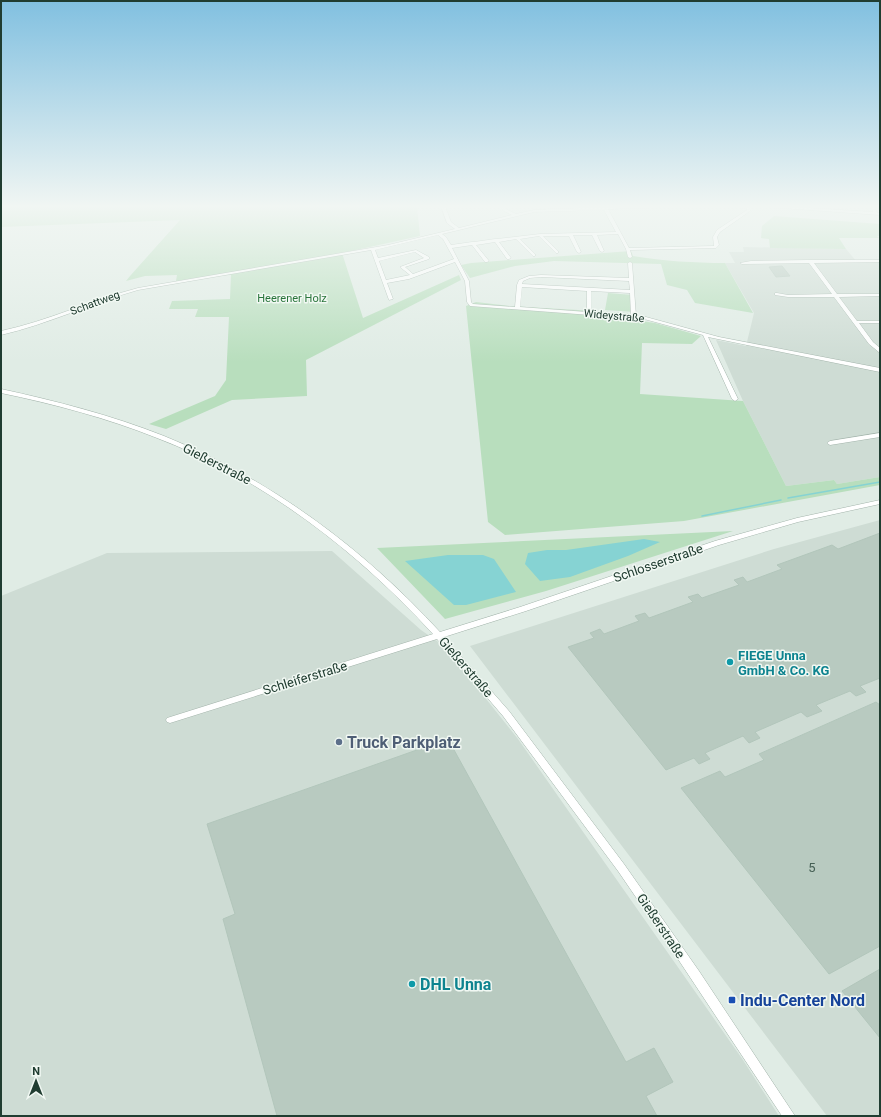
<svg xmlns="http://www.w3.org/2000/svg" width="881" height="1117" font-family="Roboto,sans-serif">
<style>
.built{fill:#cedcd4}
.green{fill:#b8debd}
.water{fill:#86d3d3}
.lines{fill:none;stroke-linecap:round;stroke-linejoin:round}
.stream{stroke:#86d3d3;stroke-width:1.5}
.building{fill:#b8cac0;stroke:#b2c6bb}
.minor-casing{stroke:#a3b4ab;stroke-width:1}
.minor{fill:#fff;fill-rule:evenodd}
.culture-dot{fill:#0f9aa8;stroke:#f1f8f3;stroke-width:1.5}
.service-dot{fill:#5c6f8a;stroke:#f1f8f3;stroke-width:1.5}
.transit-dot{fill:#1a4fb4;stroke:#f1f8f3;stroke-width:1.5}
.labels{text-anchor:middle;dominant-baseline:central;stroke-width:3;stroke-linejoin:round;paint-order:stroke}
.far-park-label{font-size:11px;fill:#29753b;stroke:#f1f8f3}
.far-street-label{font-size:11px;fill:#203d31;stroke:#f1f8f3}
.street-label{font-size:13px;fill:#203d31;stroke:#f1f8f3}
.culture-label{font-size:13px;font-weight:bold;fill:#0d838f;stroke:#f1f8f3;text-anchor:start}
.near-number-label{font-size:13px;fill:#466055}
.near-service-label{font-size:16px;font-weight:bold;fill:#4e5e75;stroke:#f1f8f3;text-anchor:start}
.near-culture-label{font-size:16px;font-weight:bold;fill:#0d838f;stroke:#f1f8f3;text-anchor:start}
.near-transit-label{font-size:16px;font-weight:bold;fill:#164399;stroke:#f1f8f3;text-anchor:start}
</style>
<rect width="100%" height="100%" fill="#e0ece5"/>
<!-- built -->
<path class="built" d="M743,247L846,249L857,262H880V477L837,484L834,480L786,486L743,401L716,340L746,346L754,313L725,263H735L729,252H744Z
M880,520V1116H827L470,646L774,549Z
M332,551L421,630L444,646L518,739L743,1060L779,1116H1V596L107,553Z"/>
<!-- green -->
<path class="green" d="M1,206H417L420,236L342,253L363,318L459,275L461,280L306,360L307,396L232,400L166,429L149,424L215,396L226,380L229,317H195L198,309H169L172,301L230,299L231,275L209,276L176,281L177,275L145,276L126,281L130,276L180,220L1,227Z
M774,216L880,224V236H877L879,238H839L846,249L770,248L769,239L761,238L762,226Z
M631,251L633,256C664,261 694,263 725,263L753,313L695,303L687,290L667,285L661,264L554,261L515,266L470,278L461,265L471,263Z
M608,293L633,295L634,312L605,310Z
M476,302L510,306L629,313L635,320L655,323L701,336L692,344L642,343L640,394L743,401L786,486L834,480L837,484L880,477V485L684,521L505,535L488,522L466,306Z
M733,531L546,591L445,619L377,548Z"/>
<!-- water -->
<path class="water" d="M644,539L660,542L628,556L570,577L540,581L525,564L528,553L547,550H566Z
M448,555H483L494,559L516,592L466,605H454L405,561Z"/>
<g class="lines">
<!-- stream -->
<path class="stream" d="M788,498L880,482
M702,516L781,500"/>
</g>
<!-- building -->
<path class="building" d="M782,266L790,276L776,277L769,267Z
M880,533V678L860,686L866,692L856,696L850,691L816,705L822,711L807,717L801,712L755,732L760,738L749,743L743,736L705,753L710,759L699,764L694,758L666,770L568,647L594,638L590,633L600,629L604,634L639,621L635,616L645,613L649,618L693,602L688,597L698,594L702,598L739,585L734,580L743,577L747,582L782,569L777,565L832,545L838,549Z
M876,702L880,705V946L829,974L681,788L720,771L725,777L764,760L759,754Z
M448,739L626,1062L654,1048L673,1082L646,1096L657,1116H277L223,919L235,914L207,824Z
M880,969V1038L842,991Z"/>
<g class="lines">
<defs>
<path id="minor" d="M441,206H445L451,222L459,228L512,215L504,211L499,206H503L506,209L516,214L534,210L603,207L602,206H606L607,207L666,206L664,207L608,209L629,248L714,246L713,237L717,230L747,210V208L734,207L732,206H759L758,207L751,208L750,211L720,232L717,237L719,245L716,248L630,250L632,257L630,258L628,257L626,249L618,234L597,235L604,251L602,252L600,251L592,235H573L581,252L579,253L577,252L569,236H543L558,251V253H556L539,236L520,239L535,254V256H533L516,239L499,242L511,258L509,259H507L495,242L476,245L489,261L487,262H485L472,245L452,248L469,281L471,302L473,304L515,307L517,285L519,280L529,276L541,275L629,278L628,263L630,262L632,263L636,316L646,317L719,337L880,368V372L708,337L738,399L735,401L732,399L703,335L644,319L470,306L467,302L465,281L455,262L409,279L387,283L393,299L389,300L371,250L138,290C92,303 48,324 1,335V331C48,321 91,300 138,288L388,245L455,229L447,223ZM604,210L616,232L540,234L497,239H495L474,242H472L451,245L446,237L442,234L534,212ZM438,235L443,239L454,259L413,274L405,267L429,259V257L416,250L378,258L375,250ZM415,252L424,258L400,267L410,275L386,280L379,261ZM541,277L629,281L630,290L522,284L523,281L530,278ZM522,287L587,291V312L520,307ZM591,291L630,293L631,316L591,313Z
M765,206H777L873,212L872,207L874,206H878L875,208L877,213H880V215L767,207Z
M808,260H880V262L814,263L837,294H880V296L839,297L857,321H880V323H859L873,342L880,348V353L869,344L834,297H788L775,295V293H777L788,295L832,294L809,263L742,264L740,263L751,261Z
M1,389C56,401 111,415 164,436C270,479 363,548 440,632L520,607L715,541L797,518L880,500V504L798,522L719,545L526,611L444,637L509,711L624,864L699,971L795,1116H782L672,950L618,871L503,716L437,639L170,723L167,722L166,720L167,718L433,634C357,551 264,479 157,438C107,418 54,404 1,393Z
M880,433V437L830,445L827,443L830,441Z"/>
</defs>
<!-- minor casing -->
<use href="#minor" class="minor-casing"/>
<!-- minor -->
<use href="#minor" class="minor"/>
</g>
<!-- sky -->
<linearGradient id="sky" x2="0" y2="1"><stop stop-color="#81c0e0"/><stop offset="0.57" stop-color="#f1f6f3"/><stop offset="1" stop-color="#f1f6f3" stop-opacity="0"/></linearGradient>
<rect width="881" height="362" fill="url(#sky)"/>
<!-- markers -->
<g class="culture-dot">
<circle cx="730" cy="662" r="4"/>
<circle cx="412" cy="984" r="4"/>
</g>
<circle class="service-dot" cx="339" cy="742" r="4"/>
<rect class="transit-dot" x="728" y="996" width="8" height="8" rx="2"/>
<g class="labels">
<!-- far-park labels -->
<g class="far-park-label">
<text x="292" y="298">Heerener Holz</text>
</g>
<!-- far-street labels -->
<g class="far-street-label">
<text transform="translate(95 303) rotate(-20)">Schattweg</text>
<text transform="translate(614 316) rotate(5)">Wideystraße</text>
</g>
<!-- street labels -->
<g class="street-label">
<text transform="translate(217 464) rotate(27)">Gießerstraße</text>
<text transform="translate(658 563) rotate(-19)">Schlosserstraße</text>
<text transform="translate(466 667) rotate(49)">Gießerstraße</text>
<text transform="translate(305 678) rotate(-17)">Schleiferstraße</text>
<text transform="translate(661 926) rotate(56)">Gießerstraße</text>
</g>
<!-- culture labels -->
<g class="culture-label">
<text x="738" y="655">FIEGE Unna<tspan x="738" dy="15">GmbH &amp; Co. KG</tspan></text>
</g>
<!-- near-number labels -->
<g class="near-number-label">
<text x="812" y="867">5</text>
</g>
<!-- near-service labels -->
<g class="near-service-label">
<text x="347" y="742">Truck Parkplatz</text>
</g>
<!-- near-culture labels -->
<g class="near-culture-label">
<text x="420" y="984">DHL Unna</text>
</g>
<!-- near-transit labels -->
<g class="near-transit-label">
<text x="740" y="1000">Indu-Center Nord</text>
</g>
</g>
<!-- border -->
<rect width="881" height="1117" fill="none" stroke="#203d31" stroke-width="4"/>
<!-- north arrow -->
<g transform="translate(36 1081)" stroke="#f1f8f3" stroke-width="3" paint-order="stroke">
<path d="M0-3L7 15L0 10L-7 15Z" fill="#203d31"/>
<text y="-6" font-size="11" font-weight="bold" text-anchor="middle" fill="#203d31">N</text>
</g>
</svg>
